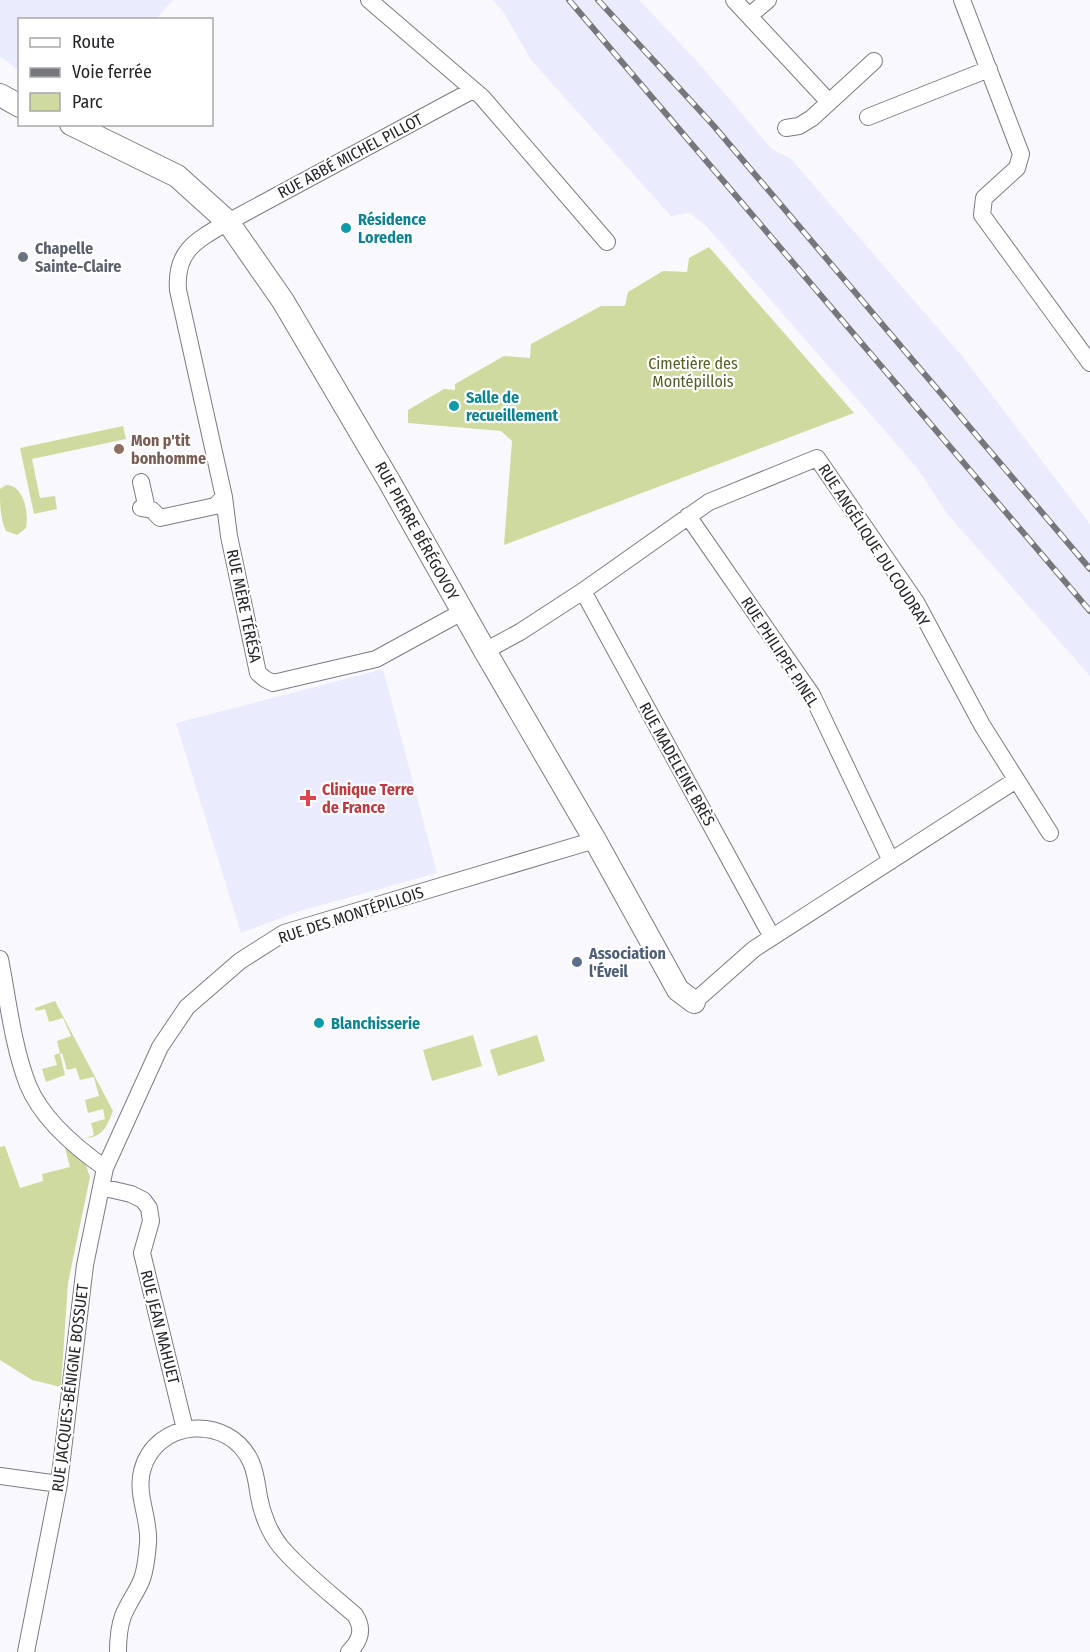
<svg xmlns="http://www.w3.org/2000/svg" width="1090" height="1652" font-family="'Fira Sans Condensed',sans-serif">
<style>
.built{fill:#eaebfd}
.green{fill:#cfdb9e}
.lines{fill:none;stroke-linecap:round;stroke-linejoin:round}
.street-casing{stroke:#7a7b85;stroke-width:18}
.secondary-casing{stroke:#7a7b85;stroke-width:24}
.street{stroke:#fff;stroke-width:16}
.secondary{stroke:#fff;stroke-width:22}
.rail-casing{stroke:#76777b;stroke-width:6}
.rail{stroke:#fff;stroke-width:4;stroke-dasharray:11;stroke-linecap:butt}
.culture-dot{fill:#0f9aa8;stroke:#fff;stroke-width:2}
.worship-dot{fill:#6b7280;stroke:#fff;stroke-width:2}
.education-dot{fill:#8d6e63;stroke:#fff;stroke-width:2}
.health-dot{fill:#e0444e;stroke:#fff;stroke-width:2}
.service-dot{fill:#5c6f8a;stroke:#fff;stroke-width:2}
.labels{text-anchor:middle;dominant-baseline:central;stroke-width:4.5;stroke-linejoin:round;paint-order:stroke}
.street-label{font-size:16px;fill:#25262a;stroke:#fff}
.culture-label{font-size:16px;font-weight:bold;fill:#0d838f;stroke:#fff;text-anchor:start}
.worship-label{font-size:16px;font-weight:bold;fill:#5b616d;stroke:#fff;text-anchor:start}
.park-label{font-size:16px;fill:#545d22;stroke:#fff}
.education-label{font-size:16px;font-weight:bold;fill:#785e54;stroke:#fff;text-anchor:start}
.health-label{font-size:16px;font-weight:bold;fill:#be3a42;stroke:#fff;text-anchor:start}
.service-label{font-size:16px;font-weight:bold;fill:#4e5e75;stroke:#fff;text-anchor:start}
</style>
<rect width="100%" height="100%" fill="#f9f9fd"/>
<!-- built -->
<path class="built" d="M0,0H173L156,19L20,20L19,71L0,56Z
M493,0H639L696,60L772,149L791,159L963,357L1090,524V676L948,515L918,469L707,227L690,213L671,216L531,60L504,13Z
M383,669L437,873L300,911L241,933L176,723Z"/>
<!-- green -->
<path class="green" d="M709,247L854,413L504,545L512,441L501,431L408,423V410L444,389L455,390V384L504,356L530,358L531,344L601,306H625L628,292L663,271L687,272L689,258Z
M123,426L126,439L32,459L40,498L55,496L57,509L34,514L20,448Z
M6,485C24,485 29,513 26,528L17,535L6,531C0,519 0,503 0,489Z
M55,1001L113,1111C107,1126 103,1137 86,1138L94,1135L91,1123L105,1119L103,1109L88,1113L85,1100L99,1096L94,1077L80,1080L76,1068L67,1070L62,1053L60,1054L65,1075L46,1082L42,1069L57,1065L54,1055L60,1053L57,1041L71,1036L63,1018L49,1022L45,1009L36,1011L35,1008Z
M473,1035L482,1066L432,1081L423,1050Z
M537,1035L545,1061L498,1076L490,1050Z
M64,1144L86,1165L90,1177L68,1283L61,1387L32,1380L0,1360V1147L5,1146L20,1188L43,1181L42,1174L70,1167Z"/>
<g class="lines">
<defs>
<path id="street" d="M369,0L482,97L607,242
M734,0L829,102
M962,0L1021,154L1017,168L984,198L982,215L1090,363
M749,16L768,0
M868,117L989,69
M786,128L799,126L812,118L874,61
M141,482L147,509
M224,497L229,536L258,673L265,679L273,683L376,659L462,612
M141,508L152,510L160,518L215,506L224,497L178,290C175,250 197,240 228,222L473,90
M688,516L812,695L891,861
M583,591L772,937
M485,651L520,632L583,591L709,502L817,458L916,602L982,725L1050,833
M0,959C8,1000 13,1047 28,1085C42,1119 75,1147 105,1168
M694,1002L754,949L1016,780
M101,1187L131,1194L143,1200L149,1208L151,1221L142,1253L185,1429
M0,1476L59,1484
M26,1652L59,1484L85,1265L105,1168L160,1047L187,1007L240,961L284,933L595,840
M118,1652C118,1640 119,1627 123,1616C128,1603 137,1592 142,1579C146,1568 147,1555 148,1543C150,1519 136,1496 142,1471C155,1419 229,1413 251,1462C256,1473 257,1485 259,1497C262,1514 270,1534 281,1547C300,1570 332,1595 355,1615C364,1629 361,1640 349,1652"/>
<path id="secondary" d="M0,95L20,106
M71,124L177,176L228,222L283,301L389,481L485,651L595,840L678,990L694,1002"/>
</defs>
<!-- street casing -->
<use href="#street" class="street-casing"/>
<!-- secondary casing -->
<use href="#secondary" class="secondary-casing"/>
<!-- street -->
<use href="#street" class="street"/>
<!-- secondary -->
<use href="#secondary" class="secondary"/>
<defs>
<path id="rail" d="M569,0L1090,611
M598,0L713,125L1090,569"/>
</defs>
<!-- rail casing -->
<use href="#rail" class="rail-casing"/>
<!-- rail -->
<use href="#rail" class="rail"/>
</g>
<!-- markers -->
<g class="culture-dot">
<circle cx="346" cy="228" r="6"/>
<circle cx="454" cy="406" r="6"/>
<circle cx="319" cy="1023" r="6"/>
</g>
<circle class="worship-dot" cx="23" cy="257" r="6"/>
<circle class="education-dot" cx="119" cy="449" r="6"/>
<path class="health-dot" d="M305 789h6v6h6v6h-6v6h-6v-6h-6v-6h6z"/>
<circle class="service-dot" cx="577" cy="962" r="6"/>
<g class="labels">
<!-- street labels -->
<g class="street-label">
<text transform="translate(350 156) rotate(-28)">RUE ABBÉ MICHEL PILLOT</text>
<text transform="translate(417 531) rotate(61)">RUE PIERRE BÉRÉGOVOY</text>
<text transform="translate(874 545) rotate(57)">RUE ANGÉLIQUE DU COUDRAY</text>
<text transform="translate(244 606) rotate(78)">RUE MÈRE TÉRÉSA</text>
<text transform="translate(780 652) rotate(57)">RUE PHILIPPE PINEL</text>
<text transform="translate(677 764) rotate(61)">RUE MADELEINE BRÈS</text>
<text transform="translate(351 915) rotate(-18)">RUE DES MONTÉPILLOIS</text>
<text transform="translate(160 1327) rotate(76)">RUE JEAN MAHUET</text>
<text transform="translate(70 1388) rotate(-83)">RUE JACQUES-BÉNIGNE BOSSUET</text>
</g>
<!-- culture labels -->
<g class="culture-label">
<text x="358" y="219">Résidence<tspan x="358" dy="18">Loreden</tspan></text>
<text x="466" y="397">Salle de<tspan x="466" dy="18">recueillement</tspan></text>
<text x="331" y="1023">Blanchisserie</text>
</g>
<!-- worship labels -->
<g class="worship-label">
<text x="35" y="248">Chapelle<tspan x="35" dy="18">Sainte-Claire</tspan></text>
</g>
<!-- park labels -->
<g class="park-label">
<text x="693" y="363">Cimetière des<tspan x="693" dy="18">Montépillois</tspan></text>
</g>
<!-- education labels -->
<g class="education-label">
<text x="131" y="440">Mon p'tit<tspan x="131" dy="18">bonhomme</tspan></text>
</g>
<!-- health labels -->
<g class="health-label">
<text x="322" y="789">Clinique Terre<tspan x="322" dy="18">de France</tspan></text>
</g>
<!-- service labels -->
<g class="service-label">
<text x="589" y="953">Association<tspan x="589" dy="18">l'Éveil</tspan></text>
</g>
</g>
<!-- legend -->
<rect x="18" y="18" width="195" height="108" fill="#ffffff" stroke="#a8a8aa" stroke-width="1.5"/>
<rect x="30" y="38" width="30" height="9" fill="#ffffff" stroke="#a8a8aa" stroke-width="1.5"/>
<text x="72" y="48" font-size="18" fill="#25262a">Route</text>
<rect x="30" y="68" width="30" height="9" fill="#76777b" stroke="#a8a8aa" stroke-width="1.5"/>
<text x="72" y="78" font-size="18" fill="#25262a">Voie ferrée</text>
<rect x="30" y="93" width="30" height="18" fill="#cfdb9e" stroke="#a8a8aa" stroke-width="1.5"/>
<text x="72" y="108" font-size="18" fill="#25262a">Parc</text>
</svg>
